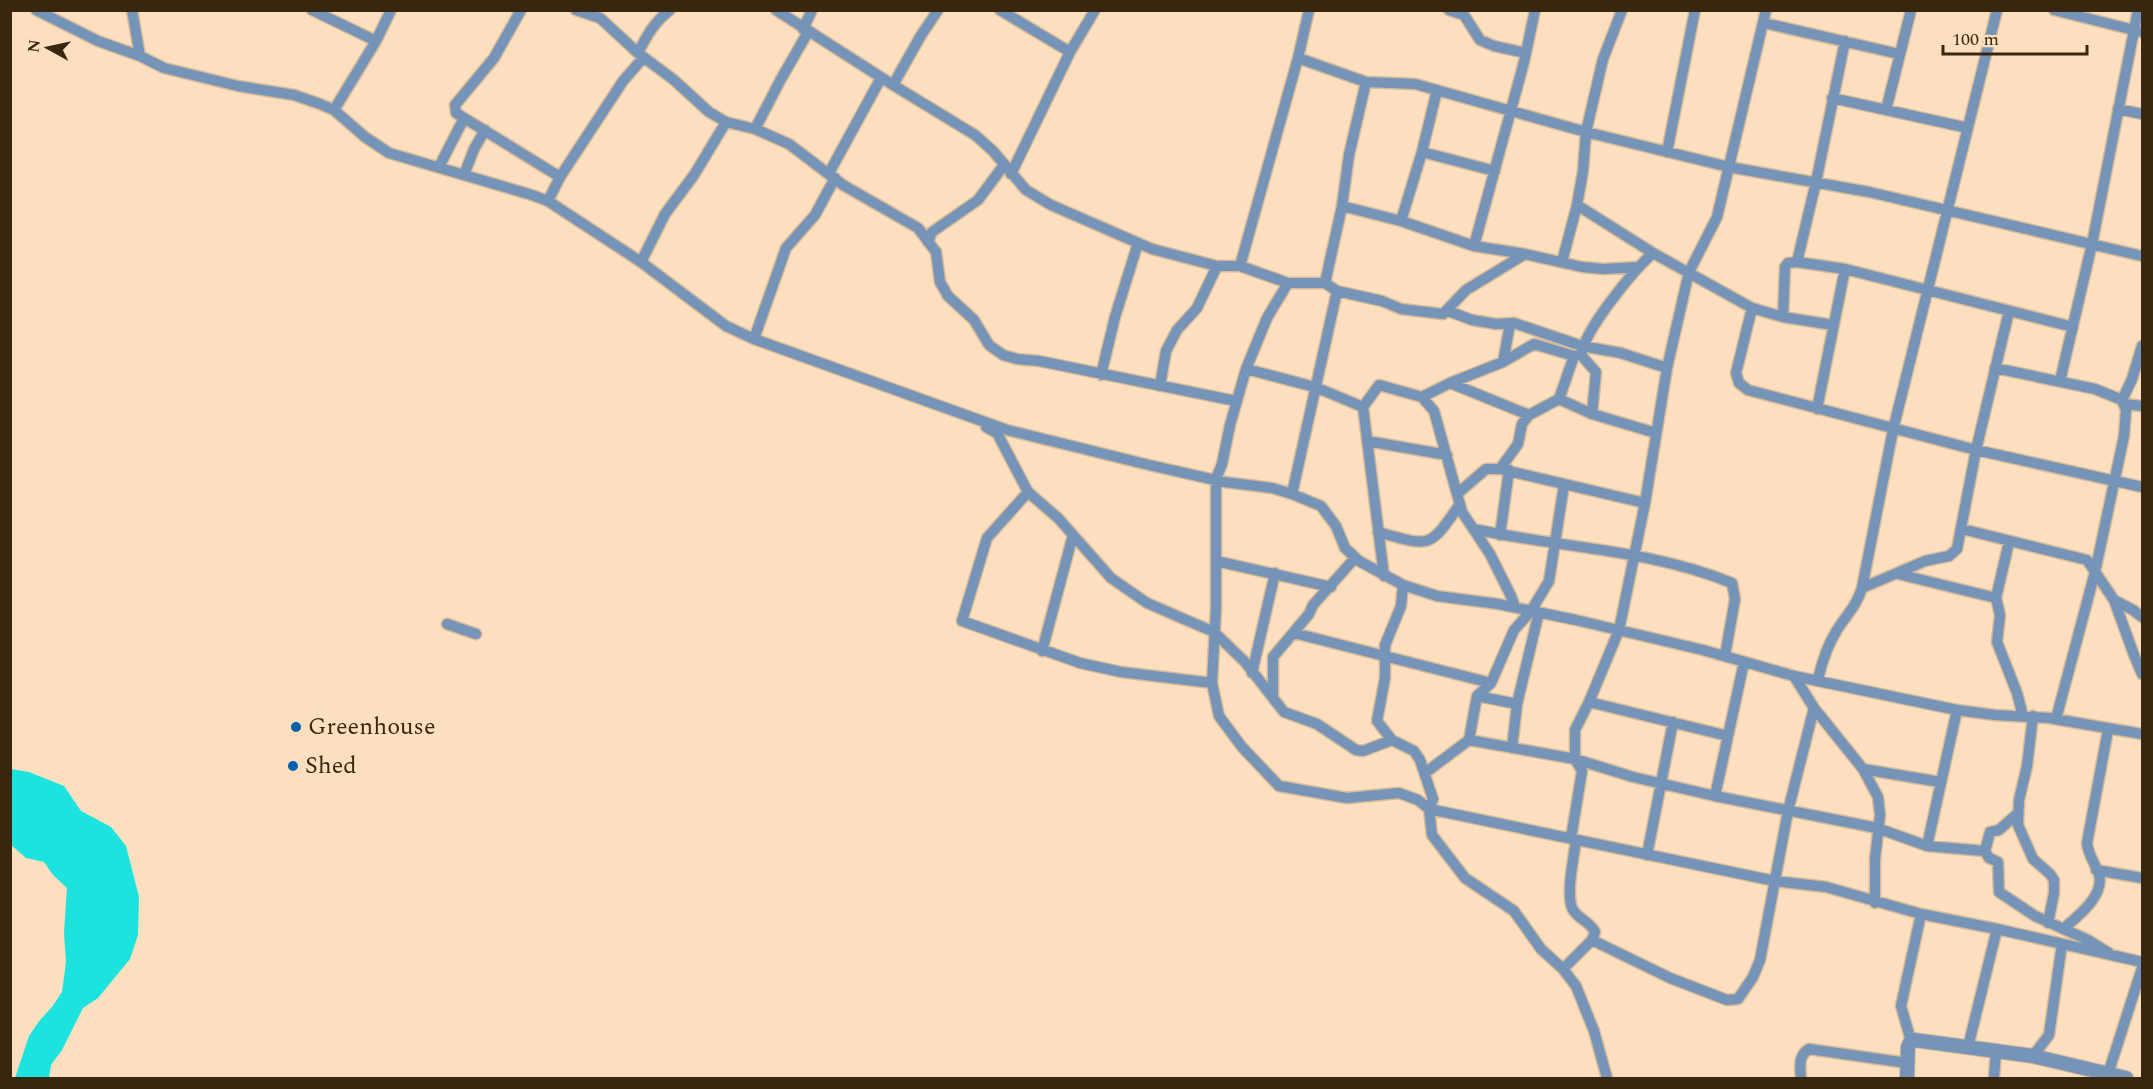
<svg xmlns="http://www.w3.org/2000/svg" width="2153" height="1089" font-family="Spectral,serif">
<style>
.water{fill:#1ce3dd}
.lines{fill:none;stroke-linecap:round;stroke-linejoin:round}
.minor-casing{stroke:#d5ba9b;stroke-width:13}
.tertiary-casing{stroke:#d5ba9b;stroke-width:16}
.minor{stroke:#7594b7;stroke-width:10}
.tertiary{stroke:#7594b7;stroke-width:14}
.poi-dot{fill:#0062ae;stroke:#fcdfbe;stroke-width:2}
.labels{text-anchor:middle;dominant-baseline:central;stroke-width:4.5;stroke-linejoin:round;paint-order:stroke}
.poi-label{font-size:24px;fill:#38260f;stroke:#fcdfbe;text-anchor:start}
</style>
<rect width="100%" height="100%" fill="#fcdfbe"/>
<!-- water -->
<path class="water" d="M11,769L29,772L64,786L81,811L111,827L126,846L139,897L138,935L130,959L98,998L83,1008L62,1050L51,1065L49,1078H15L29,1036L40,1020L52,1007L62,992L66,962L64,933L67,888L53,875L44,862L26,858L11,845Z"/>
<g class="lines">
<defs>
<path id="minor" d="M36,10L98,41L140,56L164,68L238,86L294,95L320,104L334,110L365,137L389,153L532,195L548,201L641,262L726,326L754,339L1007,430L1149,465L1224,482L1272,488L1292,494L1321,506L1336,526L1345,548L1359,561L1403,585L1437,596L1498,604L1576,620L1703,650L1794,676L1957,710L1995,715L2049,718L2142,734
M132,10L140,56
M312,10L376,41
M521,10L494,58L455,105L456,113L560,177
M576,10L600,18L638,53L674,80L709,112L726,122L755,129L789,144L843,185L918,228L936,252L940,282L948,296L974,320L989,345L1003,355L1017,359L1039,361L1236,401
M776,10L893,85L975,135L993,151L1026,190L1051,205L1152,249L1217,266L1197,308L1177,330L1166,351L1160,386
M1000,10L1070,52
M1449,10L1464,15L1480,40L1494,46L1526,53
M2054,10L2142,32
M1764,23L1899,54
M803,29L812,10
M638,53C646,37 654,22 670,10
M1298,58L1366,82L1415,84L1586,132L1729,167L1869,192L2142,256
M893,85L920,37L938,10
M1832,98L1968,128
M2118,109L2142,114
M334,110L376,41L391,10
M1886,110L1911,10
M755,129L781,79L808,32
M1422,152L1495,171
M1667,152L1695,10
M439,167L464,118
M829,173L881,78
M1011,174L1070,52L1095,10
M464,175L474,149L485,130
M548,201L560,177L623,81L643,58
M1577,205L1653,253L1752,308L1783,317L1833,325
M1342,206L1401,221L1474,246L1525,254L1582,267L1604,269L1638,267
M1401,221L1422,152L1437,90
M928,242L932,232L978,200L1004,165
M1474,246L1524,62L1535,10
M641,262L665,214L694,175L726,122
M1562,262L1577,205L1583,171L1586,132L1603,59L1622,10
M1797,262L1816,182L1845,41
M1217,266H1240L1298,58L1309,10
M1240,266L1288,283H1325L1337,291L1382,301L1401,309L1443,314L1466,290L1525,254
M1288,283L1267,318L1246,369L1230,425L1222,464L1216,479V608L1212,683L1219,716L1242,747L1279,786L1347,798L1399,793L1418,800L1429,809L1775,881L1826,887L1921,914L1997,929L2142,962
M1325,283L1342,206L1349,155L1366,82
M1752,308L1736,373L1739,383L1748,390L1976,450L2142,487
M1448,311L1472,320L1496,324L1514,323L1582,346L1621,353L1667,368
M1783,317L1785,267L1788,263L1797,262L1845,269L2073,327
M754,339L786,248L815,215L835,178
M1581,355L1596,372L1592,414
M1503,362L1510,324
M1995,368L2095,389L2122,400L2126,410L2124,436L2095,572L2056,719
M1246,369L1315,387L1363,407
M1101,375L1115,317L1138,243
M2060,381L2092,244L2138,10
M1450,383L1529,415
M1422,397L1450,383L1503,362L1534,344L1574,356
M1559,399L1592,414L1656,433
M2122,400L2132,379L2142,346
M2125,404L2142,406
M1817,409L1845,269
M986,427L997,433L1028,492L1058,518L1111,578L1147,603L1214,632L1245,662L1284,712L1317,724L1356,750L1363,751L1392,740
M1367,441L1447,455
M1500,469L1645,503
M1028,492L987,538L962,621L1080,663L1121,672L1212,683
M1292,494L1337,291
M1457,494L1486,469H1500L1518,444L1522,424L1529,415L1559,399L1574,356L1581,355C1585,329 1633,271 1653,253
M1474,529C1560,548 1649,549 1732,583L1735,599L1725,656
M1962,529L2087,560L2114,600L2134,655L2142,674
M1378,532C1431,547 1429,549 1460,504
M1500,535L1509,470
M2009,542L1996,598L2000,615L1997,642L2017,693L2023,716
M1216,561L1331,587
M1898,574L1996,598
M1384,576L1363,407L1379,385L1422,397L1434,411L1462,512L1490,554L1511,596L1515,607
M1403,585L1401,606L1385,645V678L1377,721L1392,740L1414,751L1420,760L1433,799L1429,809L1432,835L1465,878L1514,911L1541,949L1563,969L1576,986L1594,1031L1607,1078
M1862,588L1925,561L1949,556L1957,549L1976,450L2009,311
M2114,600L2133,610L2142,617
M447,624L476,634
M1294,633L1491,683
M1042,651L1073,535
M1252,673L1275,573
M1794,676L1814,708L1863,769L1878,797L1880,815L1875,859V903
M1818,679C1822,662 1828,644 1837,630C1847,614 1856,607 1862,588L1893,430L1997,10
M1477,696L1517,704
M1273,698V657L1309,614L1313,605L1355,558
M1589,702L1728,736
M2033,716L2027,766L2019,800L2018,825L2033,859L2050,874L2054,880V893L2048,923
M1469,740L1575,759L1633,777L1715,796L1877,828L1927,846L1985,851
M1512,748L1517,704L1539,612
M1863,769L1940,782
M1425,773L1469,740L1477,696L1491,683L1514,630L1531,611L1549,581L1564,485
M1715,796L1744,662
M2017,814L1999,830L1990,832L1985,851L1989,858L1998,862L1999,892L2035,916L2088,940L2109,953
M1571,838L1582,771L1575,759V730L1589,702L1619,630L1645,503L1667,368L1689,272L1717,217L1766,10
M1927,846L1957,710
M1647,855L1673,722
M2096,870L2142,878
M2063,929C2077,917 2105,896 2099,874C2095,863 2088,855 2087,843L2108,730
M1592,940L1670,978L1727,1000L1738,999L1753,977L1760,960L1788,811L1814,708
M1563,969L1592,940L1595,932C1590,921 1577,919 1572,908C1566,892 1574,857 1576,840
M1911,1041L1901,1006L1921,914
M1968,1047L1997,929
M2033,1056L2049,1035L2062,944
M2108,1074L2142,968
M1801,1078C1800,1066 1798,1056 1809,1049L1907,1063
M1994,1078L1996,1051"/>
<path id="tertiary" d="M1907,1078L1908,1047L1911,1041L1914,1040L2033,1056L2126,1078"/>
</defs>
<!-- minor casing -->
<use href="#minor" class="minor-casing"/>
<!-- tertiary casing -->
<use href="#tertiary" class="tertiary-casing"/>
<!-- minor -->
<use href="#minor" class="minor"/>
<!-- tertiary -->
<use href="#tertiary" class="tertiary"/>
</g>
<!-- markers -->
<g class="poi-dot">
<circle cx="296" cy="727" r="6"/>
<circle cx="293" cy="766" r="6"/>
</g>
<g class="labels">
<!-- poi labels -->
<g class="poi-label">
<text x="308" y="727">Greenhouse</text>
<text x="305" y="766">Shed</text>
</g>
</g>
<!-- border -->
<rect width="2153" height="1089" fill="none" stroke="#38260f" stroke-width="24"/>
<!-- north arrow -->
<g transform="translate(48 48) rotate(278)" stroke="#fcdfbe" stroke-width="4.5" paint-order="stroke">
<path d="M0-4.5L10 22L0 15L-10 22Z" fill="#38260f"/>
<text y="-9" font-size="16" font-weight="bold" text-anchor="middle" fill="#38260f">N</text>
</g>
<!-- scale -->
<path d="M1943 45v9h144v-9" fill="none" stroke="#38260f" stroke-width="3"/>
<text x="1952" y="45" font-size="18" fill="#38260f" stroke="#fcdfbe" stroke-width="4.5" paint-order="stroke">100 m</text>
</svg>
